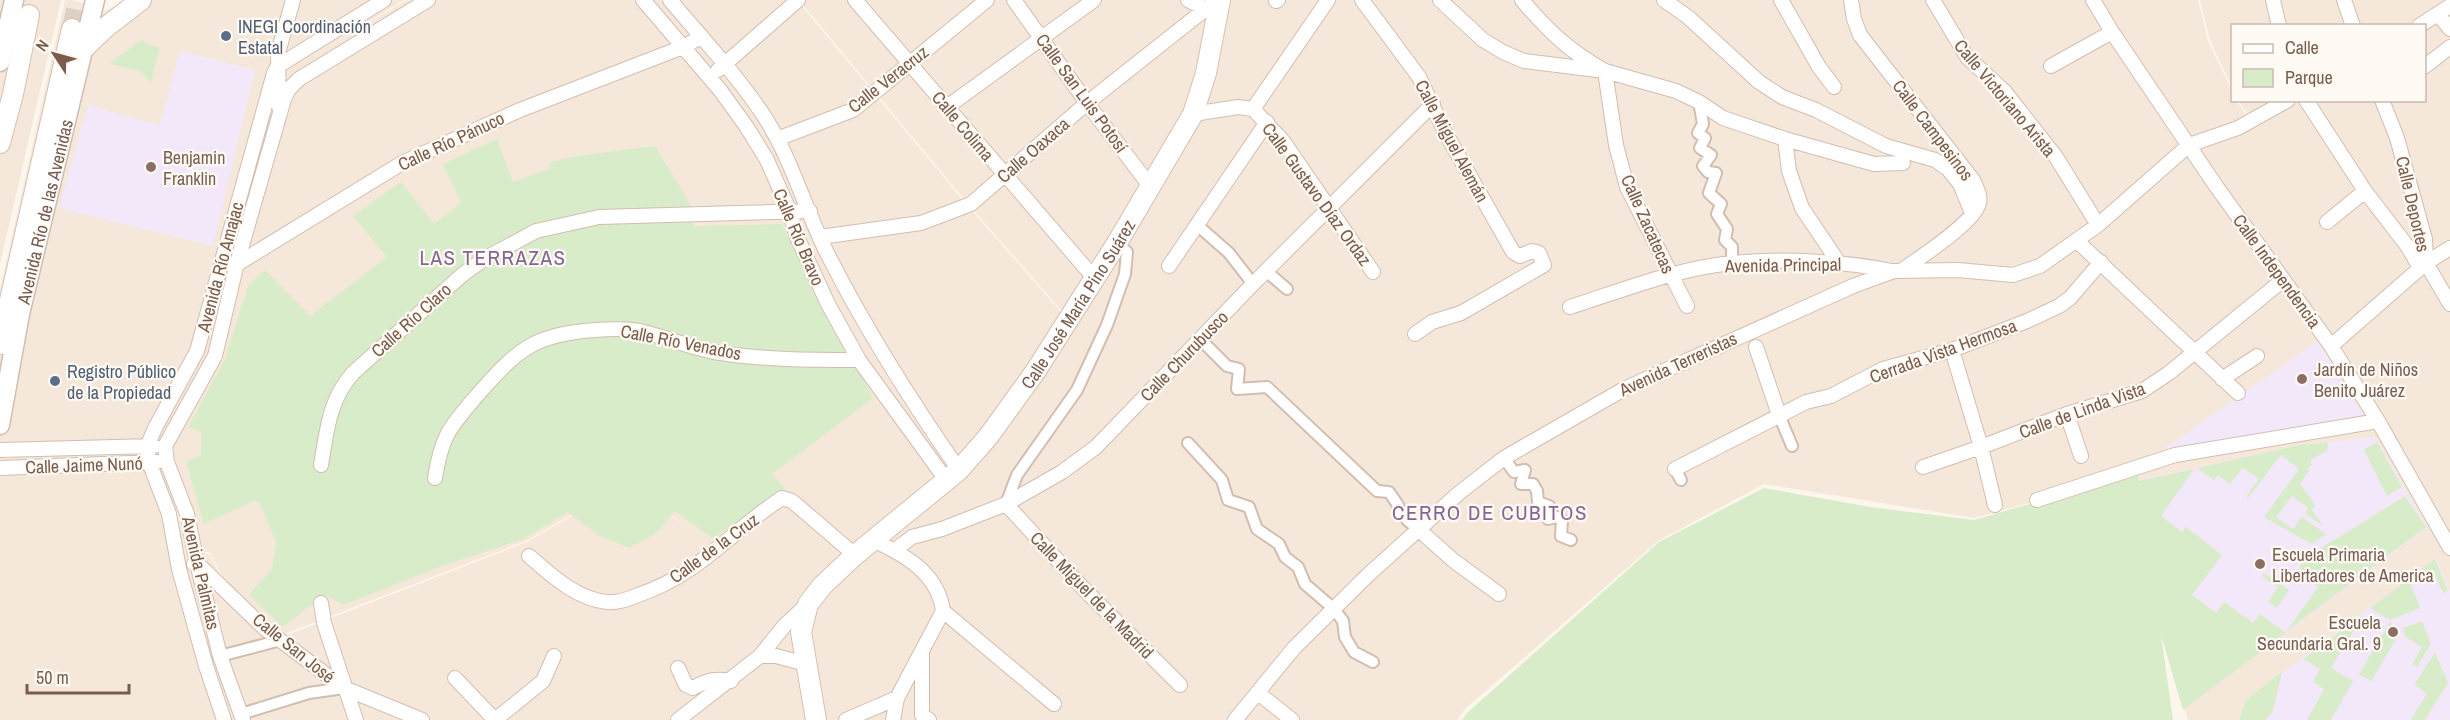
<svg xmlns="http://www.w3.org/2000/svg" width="2450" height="720" font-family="'Archivo Narrow',sans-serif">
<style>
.residential{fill:#f5e8da}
.education{fill:#f3e8fa}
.green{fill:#d8ecc9}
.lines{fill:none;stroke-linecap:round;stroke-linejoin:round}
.secondary-tunnel{stroke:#dcd0c4;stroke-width:20;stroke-dasharray:20 10;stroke-linecap:butt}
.pedestrian-casing{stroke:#d1beb0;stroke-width:14}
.minor-casing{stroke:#d1beb0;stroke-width:16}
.tertiary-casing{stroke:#d1beb0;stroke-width:21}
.secondary-casing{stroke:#d6c0b0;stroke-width:22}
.pedestrian{stroke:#fff;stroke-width:10}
.minor{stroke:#fff;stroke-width:14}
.tertiary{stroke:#fff;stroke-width:18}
.secondary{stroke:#fff;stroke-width:20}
.service-dot{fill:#5c6f8a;stroke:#fffaf3;stroke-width:2}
.education-dot{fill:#8d6e63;stroke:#fffaf3;stroke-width:2}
.labels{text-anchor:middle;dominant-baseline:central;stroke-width:4.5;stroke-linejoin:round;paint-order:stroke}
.service-label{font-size:18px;fill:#4e5e75;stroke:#fffaf3;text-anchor:start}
.street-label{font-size:18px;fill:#7a5c4d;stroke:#fffaf3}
.education-label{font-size:18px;fill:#785e54;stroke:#fffaf3;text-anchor:start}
.quarter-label{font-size:21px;letter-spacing:1.5px;fill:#846695;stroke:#fffaf3}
</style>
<rect width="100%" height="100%" fill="#fdf6ec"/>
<!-- residential -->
<path class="residential" d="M0,0H61L0,264Z
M65,0H73L104,11L131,0H297L287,59L299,0H404L318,53L407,0H797L961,198L1067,319L962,472L858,557L813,605L804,631L818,720H0V457L157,455L174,502L187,549L210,555L228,591L282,637L529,541L625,484L715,545L625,483L528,540L282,635L230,591L210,553L188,547L176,501L157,453L0,456V290Z
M799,0H2097L2190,141L2252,124L2300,101L2421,274L2331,352L2450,541V720H2188L2132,519L2075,491L1974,518L1764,484L1658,541L1465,709L1457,720H821L806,631L816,607L861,555L963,473L1068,318L962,197Z
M2100,0H2198L2208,41L2232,91V100L2237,101L2251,123L2197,146Z
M2200,0H2450L2421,25L2232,26V88L2210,40Z
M2450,11V532L2383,421L2336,351L2424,274L2303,101L2424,100L2425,26Z
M2239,101H2293L2253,122Z"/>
<!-- education -->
<path class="education" d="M180,51L255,70L213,246L59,208L88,105L160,126Z
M2318,341L2364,416L2167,450L2166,447Z
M2375,437L2427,528L2183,710L2149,592L2123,484L2295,446Z
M2436,558L2450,592V720H2239L2246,700Z"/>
<!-- green -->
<path class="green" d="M142,39L147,45L160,47L151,83L140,71L109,64Z
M497,139L513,182L549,169L550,162L583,155L655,146L689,202L694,226L782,224L873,398L772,474L785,488L713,539L675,511L655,534L629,548L598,535L568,512L523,539L445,565L343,605L328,596L310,606L283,627L249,595L272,569L276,541L259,502L254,501L204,524L186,462L201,455V432L188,427L225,359L248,286L265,270L310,316L387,257L353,216L401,182L434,224L461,203L443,164Z
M2328,442L2327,451L2310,460L2312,465L2307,468L2309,471L2300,484L2315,505L2312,510L2324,527L2305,513L2308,508L2292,496L2276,517L2293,529L2302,517L2326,534L2312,544L2264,517L2299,469L2281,455L2248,498L2246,497L2259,479L2243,468L2230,484L2218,475L2214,480L2197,468L2295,446Z
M2377,442L2402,487L2387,496L2364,450Z
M2194,469L2161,516L2182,532L2186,527L2222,555L2192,595L2216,613L2224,602L2253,623L2260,614L2286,633L2183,710L2161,635L2173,720H1462L1467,713L1659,542L1764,488L1870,507L1974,520L2137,473L2139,481Z
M2405,496L2426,527L2286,632L2318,587L2301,574L2300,566L2305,558Z
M2435,559L2448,591L2443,593L2435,575L2411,585L2420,608L2390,620L2370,608Z
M2264,573L2289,590L2277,608L2268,602L2278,587L2261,576Z
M2364,614L2331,668L2353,681L2331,720H2307L2324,689L2313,682L2320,669L2303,659Z
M2422,621L2431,644L2417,667L2412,664L2422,647L2405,637L2403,628Z
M2390,622L2398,636L2371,681L2359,674Z
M2435,652L2448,683L2425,720H2411L2427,693L2414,685Z
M2282,672L2273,711L2266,720H2239L2246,700Z"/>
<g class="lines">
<!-- secondary-tunnel -->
<path class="secondary-tunnel" d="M72,29L78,0"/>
<defs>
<path id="pedestrian" d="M1699,102L1703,124L1698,133L1705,138L1700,148L1711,155L1703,166L1708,172L1716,173L1709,193L1721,204L1717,214L1727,229L1725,240L1732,247V263
M1196,224L1229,253L1253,284
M1266,271L1287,289
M1200,339L1227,366L1239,369L1237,389L1267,387L1377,491L1389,492L1398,505V514L1406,512L1407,520L1418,529
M1779,415L1792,446
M1188,443L1222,480L1228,500L1249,507L1257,529L1279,544L1285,557L1298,567L1305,584L1334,609L1343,621L1345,637L1354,652L1373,662
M1504,458L1514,472L1525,470L1521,484H1533L1537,491L1538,502L1549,506L1548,519L1557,517L1562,520L1561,536L1571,540
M1675,469L1681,480
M1006,504L1017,475L1077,390L1107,325L1125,274L1127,252L1117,243
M220,656L281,640
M241,714L309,693L344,688"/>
<path id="minor" d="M643,0L720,90L746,126L767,160L790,212L797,237L828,304L859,360L947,481
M670,0C701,37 735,73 762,113C791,156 804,207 827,253C865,328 911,401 959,470
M855,0L1095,279
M1014,0L1087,103L1150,186
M1188,0L1204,8
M1362,0L1419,77L1445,132L1513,252L1520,256L1532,251L1539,253L1544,265L1461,313L1432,322L1415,334
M1440,0L1483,40L1503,52L1524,61L1605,71L1676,91L1699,102L1723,118L1785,139L1874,164L1903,163
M1522,0C1548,31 1569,51 1605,71L1616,145L1627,187L1687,306
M1664,0L1688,17L1759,82L1782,97L1816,110L1886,146L1935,160L1948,169L1960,184L1972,213
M1781,0L1819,67L1834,87
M1851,0L1854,19L1860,35L1973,180C1976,187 1981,195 1979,203C1974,223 1919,258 1901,271
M1933,0L1967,57L2005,92L2056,157L2098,225
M2093,0L2112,32L2216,186L2331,346L2378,421L2450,548
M2273,0L2279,26
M2344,0L2353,26
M1276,1L1278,0
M2438,14L2450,29
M2419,26L2450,6
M2051,66L2112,32
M2424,67L2450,47
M718,70L798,0
M2306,100L2365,191L2408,247L2420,268
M2382,100L2397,138L2425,239L2426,263L2450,304
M279,107L278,53L293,0
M947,107L1094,0
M1253,109L1328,0
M1193,114L1238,107L1253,109L1283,141L1373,272
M777,139L853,110L987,0
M1785,139L1789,171L1802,208L1839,263
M2327,222L2365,191
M820,237L921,223L971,204L1087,103L1217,0
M2077,241L2238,393
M234,266L402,163L520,110L683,47L701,37
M1169,266L1267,122
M1570,307C1623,290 1678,268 1733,263C1783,258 1843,261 1892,271
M2331,346L2426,263L2450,248
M1756,347L1779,415
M1952,350L1981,447L1995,505
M2222,379L2257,356
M2067,414L2081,456
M0,450L154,446
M321,465C327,430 329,400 353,373L462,275L484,259L536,231L599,217L810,211
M1923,467L1981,447L2067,414L2142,391L2169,373L2283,280
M0,468L157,462
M1675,469L1806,402L1831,396L1883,369L1952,350L2027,321L2059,306L2070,298L2101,262
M435,478C442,433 451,426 480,392C518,349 535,334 595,330C609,329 626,328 640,331C665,337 689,347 714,352C762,360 811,360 859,360
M2037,500L2175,455L2378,421
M1006,504L1082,587L1180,685
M1418,529L1454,561L1499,594
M873,540C905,555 938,573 943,611
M895,550L912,537L942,529L1006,504L1062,472L1096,447L1253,284L1433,104
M529,556C551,575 576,599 607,602C616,603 629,599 638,595C699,575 731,531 782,498L792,501L855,555
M194,564L197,563L264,628L344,688L422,720
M321,603L324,623L356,720
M943,611L1054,704
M922,653V715L929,720
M760,656H776L806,664
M678,668L686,685L693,688C707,680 715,678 731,681
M455,678L495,720
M1258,693L1292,720
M224,720L206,666L179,569L169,514L149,462L147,447L155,428L197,351L274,73L278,66L384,0
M243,720L220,656L197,563L187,514L167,462L165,446L215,356L237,263L284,99L289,89L299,79L428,0
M495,720L543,681L554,656
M678,720L760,656L785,625L808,604
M846,720L897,698
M893,720L897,698L943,611
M1235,720L1294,648L1368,575L1459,493L1504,458L1624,389L1853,286L1894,271L1958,270L2013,275L2040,266L2098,225L2189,145L2238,128L2288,100"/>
<g id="tertiary">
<path d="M0,62L14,0"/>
<path id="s1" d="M0,425L20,314L95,0"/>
</g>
<g id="secondary">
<path d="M83,49L106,27L141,0"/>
<path d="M0,143L13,94L29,15"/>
<path d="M0,344L72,29"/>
<path id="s2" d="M816,720L801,632L808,604L823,585L855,555L959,470L988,437L1035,372L1117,243L1193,114L1206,73L1220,0"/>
</g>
</defs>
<!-- pedestrian casing -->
<use href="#pedestrian" class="pedestrian-casing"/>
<!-- minor casing -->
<use href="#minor" class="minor-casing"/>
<!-- tertiary casing -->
<use href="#tertiary" class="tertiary-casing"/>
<!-- secondary casing -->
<use href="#secondary" class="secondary-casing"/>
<!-- pedestrian -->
<use href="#pedestrian" class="pedestrian"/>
<!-- minor -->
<use href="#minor" class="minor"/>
<!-- tertiary -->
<use href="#tertiary" class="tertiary"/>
<!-- secondary -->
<use href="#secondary" class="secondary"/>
</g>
<!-- markers -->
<g class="service-dot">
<circle cx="226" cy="36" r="6"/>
<circle cx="55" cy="381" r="6"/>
</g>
<g class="education-dot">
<circle cx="151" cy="167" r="6"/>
<circle cx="2302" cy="379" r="6"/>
<circle cx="2260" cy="564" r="6"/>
<circle cx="2393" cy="632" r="6"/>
</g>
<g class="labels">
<!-- service labels -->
<g class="service-label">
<text x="238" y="26">INEGI Coordinación<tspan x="238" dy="21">Estatal</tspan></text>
<text x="67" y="371">Registro Público<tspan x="67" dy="21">de la Propiedad</tspan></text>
</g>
<!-- street labels -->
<g class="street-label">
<text transform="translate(888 79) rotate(-38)">Calle Veracruz</text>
<text transform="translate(1082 93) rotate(54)">Calle San Luis Potosí</text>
<text transform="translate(2005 98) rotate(50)">Calle Victoriano Arista</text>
<text transform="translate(963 126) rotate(50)">Calle Colima</text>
<text transform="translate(1933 130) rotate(53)">Calle Campesinos</text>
<text transform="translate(451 141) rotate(-25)">Calle Río Pánuco</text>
<text transform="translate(1452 141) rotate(62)">Calle Miguel Alemán</text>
<text transform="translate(1033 150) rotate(-41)">Calle Oaxaca</text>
<text transform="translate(1317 194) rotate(54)">Calle Gustavo Díaz Ordaz</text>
<text transform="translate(2413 204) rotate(77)">Calle Deportes</text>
<text stroke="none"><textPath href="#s1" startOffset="218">Avenida Río de las Avenidas</textPath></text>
<text transform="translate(1648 224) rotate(66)">Calle Zacatecas</text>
<text transform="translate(799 237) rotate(67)">Calle Río Bravo</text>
<text transform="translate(1783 265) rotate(-1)">Avenida Principal</text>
<text transform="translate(220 267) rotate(-75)">Avenida Río Amajac</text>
<text transform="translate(2277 271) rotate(54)">Calle Independencia</text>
<text stroke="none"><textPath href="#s2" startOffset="525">Calle José María Pino Suárez</textPath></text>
<text transform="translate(411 320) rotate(-42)">Calle Río Claro</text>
<text transform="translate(681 342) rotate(11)">Calle Río Venados</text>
<text transform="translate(1943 351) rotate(-20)">Cerrada Vista Hermosa</text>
<text transform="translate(1184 356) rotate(-46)">Calle Churubusco</text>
<text transform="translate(1678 364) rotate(-25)">Avenida Terreristas</text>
<text transform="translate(2082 410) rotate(-20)">Calle de Linda Vista</text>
<text transform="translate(84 465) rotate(-2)">Calle Jaime Nunó</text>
<text transform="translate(714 548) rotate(-36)">Calle de la Cruz</text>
<text transform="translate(201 573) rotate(77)">Avenida Palmitas</text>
<text transform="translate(1092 595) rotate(46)">Calle Miguel de la Madrid</text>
<text transform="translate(294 648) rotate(39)">Calle San José</text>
</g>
<!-- education labels -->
<g class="education-label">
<text x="163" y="157">Benjamin<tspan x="163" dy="21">Franklin</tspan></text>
<text x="2314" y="369">Jardín de Niños<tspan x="2314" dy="21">Benito Juárez</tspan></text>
<text x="2272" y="554">Escuela Primaria<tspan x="2272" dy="21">Libertadores de America</tspan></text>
<text x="2381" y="622" text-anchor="end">Escuela<tspan x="2381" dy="21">Secundaria Gral. 9</tspan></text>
</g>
<!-- quarter labels -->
<g class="quarter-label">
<text x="493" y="257">LAS TERRAZAS</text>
<text x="1490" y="512">CERRO DE CUBITOS</text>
</g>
</g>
<!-- legend -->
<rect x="2231" y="24" width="195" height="78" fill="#fffaf3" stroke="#cabbb1" stroke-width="1.5"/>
<rect x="2243" y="44" width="30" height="9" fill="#ffffff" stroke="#cabbb1" stroke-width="1.5"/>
<text x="2285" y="54" font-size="18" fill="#7a5c4d">Calle</text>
<rect x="2243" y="69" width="30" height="18" fill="#d8ecc9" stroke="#cabbb1" stroke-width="1.5"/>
<text x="2285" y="84" font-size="18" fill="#7a5c4d">Parque</text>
<!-- north arrow -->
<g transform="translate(54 54) rotate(306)" stroke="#fffaf3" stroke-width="4.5" paint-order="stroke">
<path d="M0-4.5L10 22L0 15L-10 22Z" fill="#7a5c4d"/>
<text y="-9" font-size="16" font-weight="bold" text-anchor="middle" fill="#7a5c4d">N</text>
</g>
<!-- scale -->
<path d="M27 684v9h102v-9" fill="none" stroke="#7a5c4d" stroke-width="3"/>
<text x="36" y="684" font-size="18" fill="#7a5c4d" stroke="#fffaf3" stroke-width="4.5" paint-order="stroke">50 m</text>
</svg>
